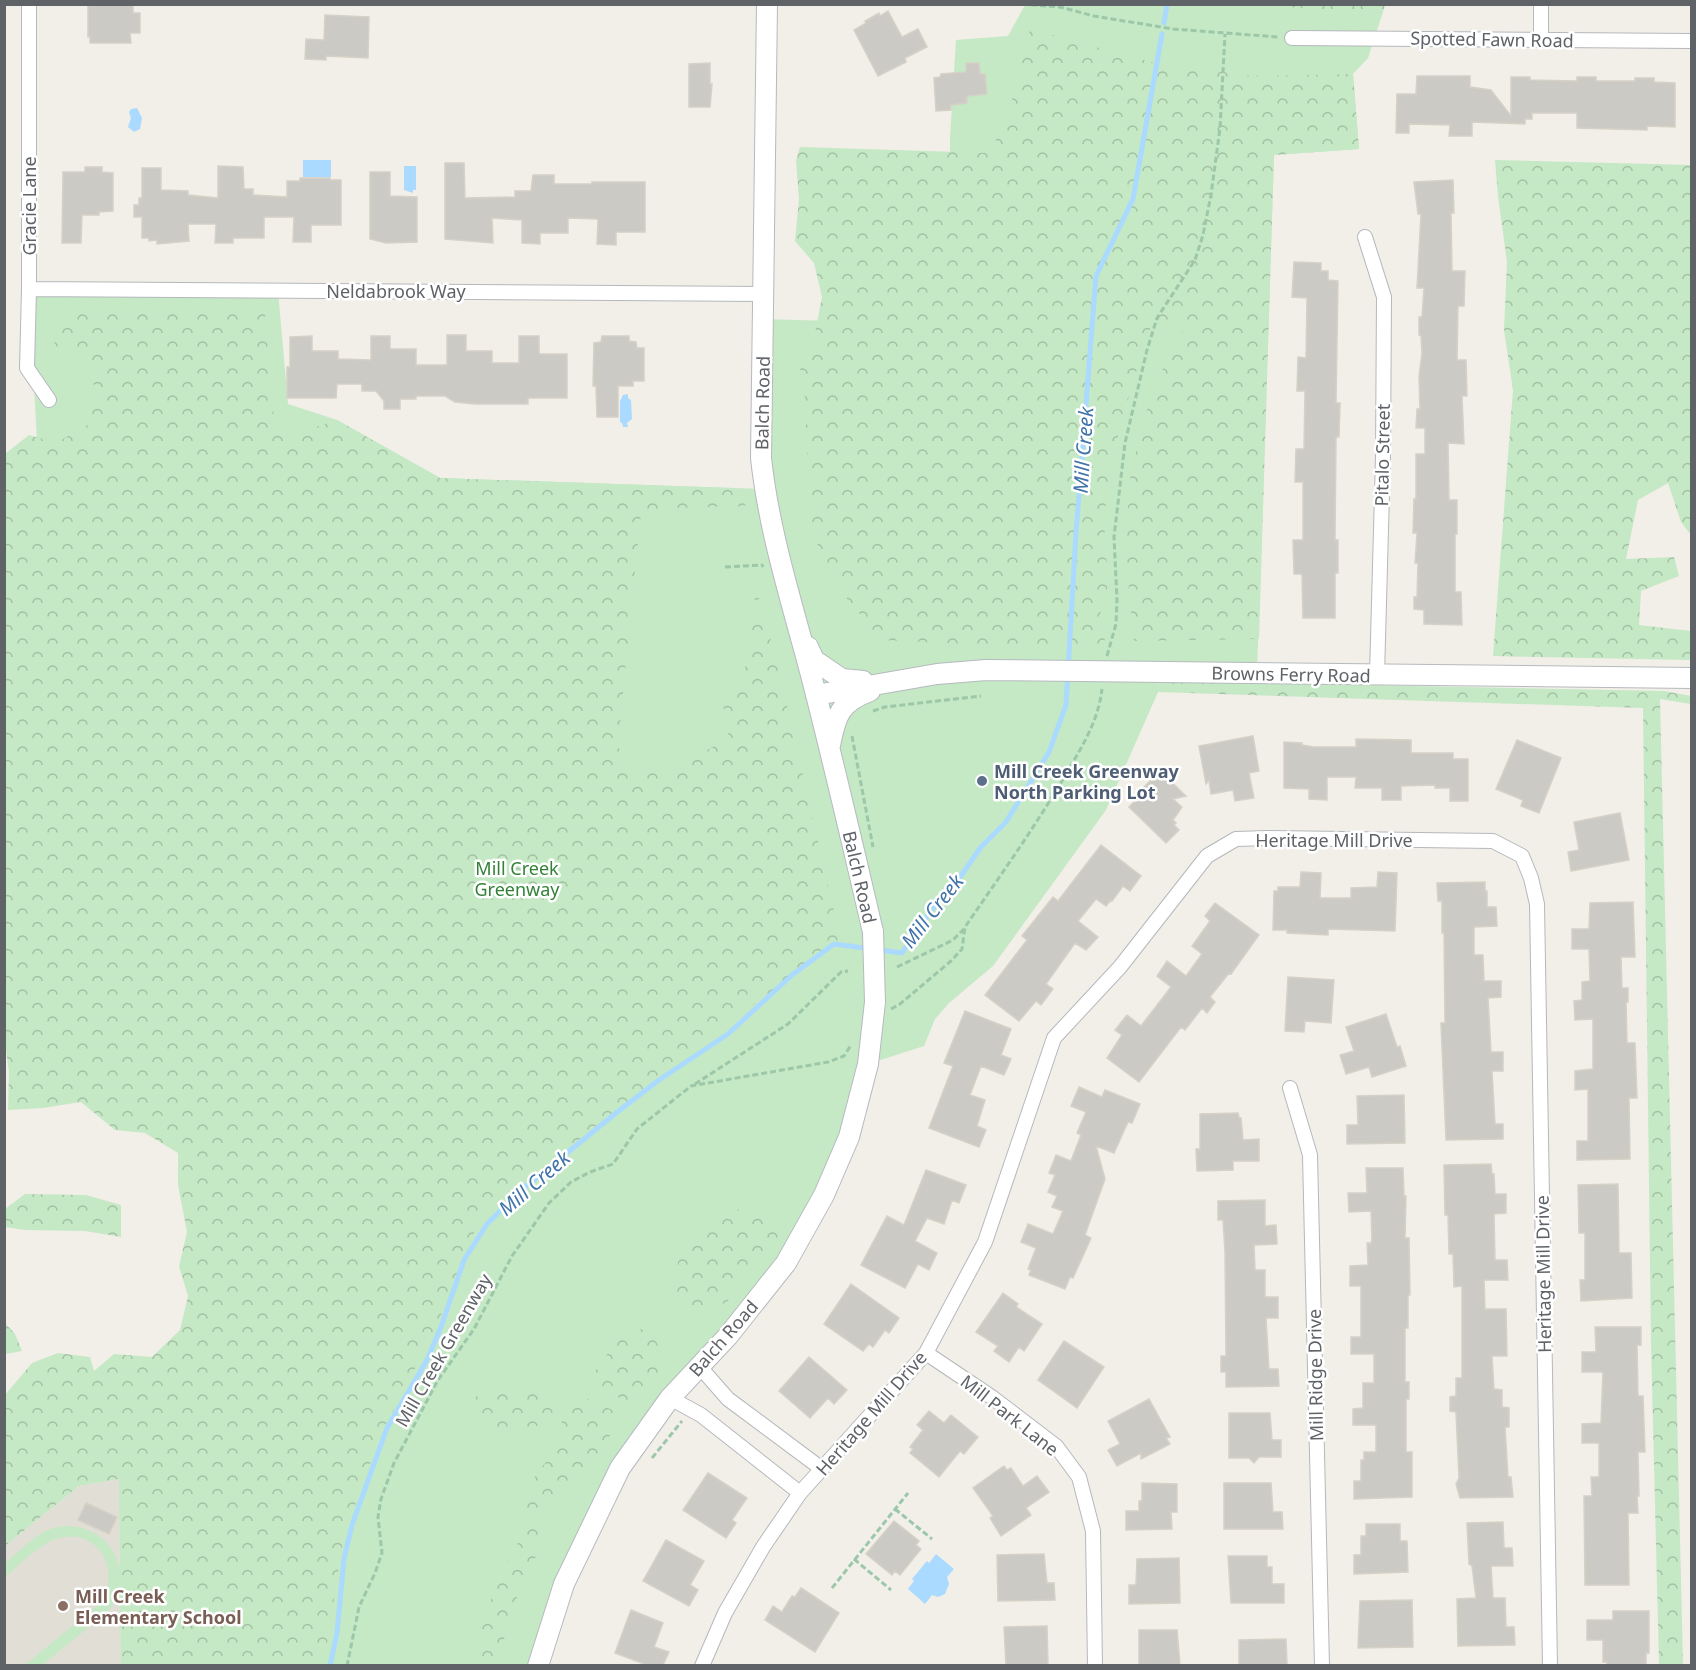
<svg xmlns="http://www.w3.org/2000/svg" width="1696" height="1670" font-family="'Noto Sans',sans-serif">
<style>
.education{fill:#e1ded6}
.green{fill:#c5e8c5}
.forest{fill:url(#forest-crowns)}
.water{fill:#aadaff}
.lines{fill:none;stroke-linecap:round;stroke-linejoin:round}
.stream{stroke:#aadaff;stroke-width:5}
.building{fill:#cccac5;stroke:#d6d1c6;stroke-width:1.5}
.street-casing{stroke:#b5b8bc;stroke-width:16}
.secondary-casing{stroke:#b6babf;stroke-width:22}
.path{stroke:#9cc7a9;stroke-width:3;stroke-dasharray:6 3;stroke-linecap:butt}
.street{stroke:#fff;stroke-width:14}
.secondary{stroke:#fff;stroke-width:20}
.secondary-bridge-casing{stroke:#b6babf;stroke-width:22;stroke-linecap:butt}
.secondary-bridge{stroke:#fff;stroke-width:20}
.service-dot{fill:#5c6f8a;stroke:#fff;stroke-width:2}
.education-dot{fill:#8d6e63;stroke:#fff;stroke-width:2}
.labels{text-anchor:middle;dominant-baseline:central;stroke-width:5;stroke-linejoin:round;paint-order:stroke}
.street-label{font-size:18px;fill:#5f6368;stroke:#fff}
.service-label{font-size:18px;font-weight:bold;fill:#4e5e75;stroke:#fff;text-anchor:start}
.park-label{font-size:18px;fill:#348238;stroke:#fff}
.education-label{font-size:18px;font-weight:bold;fill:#785e54;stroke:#fff;text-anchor:start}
.water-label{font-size:20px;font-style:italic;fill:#4174aa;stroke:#fff}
</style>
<defs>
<pattern id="forest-crowns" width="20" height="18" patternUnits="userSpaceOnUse" patternTransform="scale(1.5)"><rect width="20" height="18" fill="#c5e8c5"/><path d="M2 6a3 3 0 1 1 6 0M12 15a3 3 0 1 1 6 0" fill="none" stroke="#a3c0a4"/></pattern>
</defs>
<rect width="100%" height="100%" fill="#f1efe8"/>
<!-- education -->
<path class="education" d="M119,1479L121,1665L5,1666V1546L79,1486Z"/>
<!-- green -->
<path class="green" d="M1264,4L1382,15L1368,58L1353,74L1359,149L1274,155L1257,674L1162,673L1158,692L1106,810L993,966L949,1003L935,1019L924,1046L868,1064L849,1137L786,1263L620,1468L538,1665H121L120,1586L113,1605L106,1613L42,1665H25L100,1603C121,1574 102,1531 63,1537C41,1541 21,1564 5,1577V1563C17,1553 28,1542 42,1533C66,1519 98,1527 113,1551C116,1556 118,1563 120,1568L119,1479L211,1417L196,1114L38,461L29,289L278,291L288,404L337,420L440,478L764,489L763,319L902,323L950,243V138L956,40L1008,36L1025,5Z"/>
<!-- forest -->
<path class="forest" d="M1265,5H1385L1382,15Z
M1030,29L1151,62L1251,76L1353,74L1359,149L1274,155L1259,639L1134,641L1125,550L1130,479L1143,420L1162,371L1184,329L1153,320L1132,385L1111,462L1104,519L1108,585L1098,622L1109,651L881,640L826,573L813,529L809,498L805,399L799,361L814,338L822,297L814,263L795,241L799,199L796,161L800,147L990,153L1009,111Z
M1495,160L1691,165V535L1681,522L1668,483L1638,500L1626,559L1674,557L1679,576L1641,591L1639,625L1691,631V660L1493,656L1513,390L1504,330L1507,262L1498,196Z
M114,310L265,314L274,418L294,434L337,420L440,478L732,488L746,506L670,508L641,513L618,744L625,772L657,771L692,758L726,740L733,721L721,705L740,686L747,660L756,589L777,662L840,938L563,1152L477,1225L436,1328L381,1434L343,1539L324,1665H121L119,1479L79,1486L5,1546V1395L32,1363L58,1353L90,1357L94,1371L114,1354L152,1357L180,1330L188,1296L179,1266L187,1232L178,1185V1153L145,1133L115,1130L81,1102L43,1108L8,1110L9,1072L4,1034L5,454L29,435L56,443L89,424L97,394L86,363L54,345L61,316Z
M1160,681L1664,691L1691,696V704L1660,699L1683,1665H1659L1651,1344L1643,708L1158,692Z
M25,1194L86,1195L121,1205V1237L85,1231L25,1230L5,1227V1209Z
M735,1209L768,1215L779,1238L729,1300L700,1318L679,1309L673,1284L680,1254Z
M5,1323L15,1334L22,1351L5,1354Z
M641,1329L652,1334L662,1353L660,1380L635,1406L598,1387L592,1376L619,1337Z
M511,1387L550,1394L555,1410L537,1426L503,1434L470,1419L476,1396Z
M584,1397L612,1410L618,1424L590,1464L557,1504L527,1510L525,1502L536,1474L556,1450L563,1416Z
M536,1518L549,1530L519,1591L496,1665H478L481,1655L480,1625L511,1553Z"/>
<!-- water -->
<path class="water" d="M137,108L142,118L140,129L134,132L128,127L131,118L129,112L131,109Z
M303,160H331V177H303Z
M404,166H416V190H413V193L404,190Z
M628,394V398L631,400L632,419L627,423L628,427H623L622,423L620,422V401L623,395Z
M936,1554L954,1569L947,1577L949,1584L945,1594L938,1597L932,1595L925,1604L908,1589L914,1581L912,1579L927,1561L929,1563Z"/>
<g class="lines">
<!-- stream -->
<path class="stream" d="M1164,23L1167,4
M330,1666L337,1633L344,1559L352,1525L387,1428L427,1360L441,1327L464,1260L487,1224L519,1192L616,1113L659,1080L728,1034L792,975L834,944L902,953L933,908L958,880L981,847L1006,822L1049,752L1066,705L1076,533L1096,276L1133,199L1162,34"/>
</g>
<!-- building -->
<path class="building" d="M88,4H133V13H140V33H130L131,43H90V37H88Z
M888,11L902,37L918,29L927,47L905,58L906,62L878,76L854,30L866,23L865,21L879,13L880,16Z
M325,15L369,17L368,58L326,56V60L305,59L306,39L324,40Z
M710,63V84H712L710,107H689V64Z
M966,63H979L980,74H985L987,94L967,96V103L951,105V110L936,111L934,78L940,77L941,74L966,72Z
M1417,76H1470V87L1491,90L1511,116V77H1530V80L1577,81V77H1596V81H1635V78H1654V82L1675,83V127L1647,126V130L1577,128V113H1532V119H1525V124L1472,122V136H1449L1450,125L1409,124V133H1396L1397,94H1416Z
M445,163H464L465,198L515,197V191H531L533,175H554V184H592V182H645V232H616V245L597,244L598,219L568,218V233H540V244L522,243V220L492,218L493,243L445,239Z
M218,166L243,167L244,189H253V195L287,197V181H300V178H330V180H341V225H311V242H293L294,217H264V238H233V243H215L216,224H188L189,241L157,244V240L149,241V238H142V217H134V205H139V198H142V168H161V190L188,191V195L218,198Z
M85,167H102V172L113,173V211L99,212V215H82L81,243H62L63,172H85Z
M370,172H390V196L417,197V242L386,243L370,239Z
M1453,180L1454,213H1451L1452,271H1465L1464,306H1458L1457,360H1466L1467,396H1462L1464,444L1448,443L1449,500H1457V534H1455V592H1461L1462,625L1424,624V610L1414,609V597H1417L1418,563H1415L1417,533H1413L1414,499H1416V454H1425V428H1416L1417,409H1420L1419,376L1422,353L1421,336L1419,335V317H1422L1424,288H1417L1421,214H1418L1414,182Z
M1294,262L1321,263V271H1328V280L1338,281L1336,403H1340L1339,437H1336L1335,540H1338V573H1335V618H1303L1302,574H1294L1293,540H1303V482H1295L1296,449H1304L1305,391H1297L1298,357L1306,358L1307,298L1292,297Z
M447,335H466V351H492V363H519V336H539V354H567V398H528V404H475L455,402L445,396H416V399H400V409H384V401L376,391H362V384H337L336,398H287V367H290V337L312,336V351H338V359L371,360V336H390V349H416V365H447Z
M602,336H629V341L636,342L637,348H644V381H633V386H618V417H597L596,386H593L594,343L601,342Z
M1253,736L1259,771L1249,773L1254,798L1235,801L1233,790L1211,794L1209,780L1206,784L1199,746Z
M1356,739L1411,740V753H1453V759H1468V801H1450V788H1435V785L1401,786V800H1382V788H1355L1356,777H1327V800L1309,799V789L1284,788V742L1302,743V745L1314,747H1356Z
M1517,740L1561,758L1539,813L1521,806L1523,800L1496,789Z
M1160,771L1186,796L1173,799L1182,807L1173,820L1176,823L1174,825L1179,830L1166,843L1129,807L1141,795L1138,793Z
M1620,813L1629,860L1571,871L1568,852L1579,850L1574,822Z
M1101,845L1141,876L1130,891L1123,886L1112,901L1111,900L1106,906L1096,899L1078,921L1098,937L1086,950L1075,943L1046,984L1053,989L1041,1005L1036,1001L1019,1021L985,995L1027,940L1022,936L1053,897L1058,901Z
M1301,872L1321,873L1320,898H1351V888L1377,887L1378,872L1397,873L1395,931L1328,929V935L1287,933V930H1273L1274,891H1278V887H1300Z
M1485,882V891H1487V907H1496L1497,926L1474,927V955H1483L1484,981H1501V997L1488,998L1491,1052H1503V1071H1492L1495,1124H1503V1139L1446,1140L1441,1023H1445L1444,933H1442V901H1438L1437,883Z
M1633,902L1635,957H1621L1622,988H1628V1002H1626L1627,1043H1635L1637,1098H1629L1630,1159L1577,1160V1141H1588V1089L1575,1090V1071L1593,1069V1019L1575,1020L1574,1001L1582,1000V982L1590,981L1589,949H1572V929H1589L1590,903Z
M1215,903L1259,935L1231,974L1229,973L1210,997L1215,1002L1207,1013L1202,1008L1185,1030L1181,1027L1139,1082L1107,1058L1122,1035L1115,1030L1127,1015L1141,1026L1171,987L1157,976L1167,961L1186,976L1202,954L1192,946L1210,921L1205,916Z
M1288,977L1334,980L1331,1023L1305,1021L1304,1032L1285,1031Z
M965,1011L1011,1029L1001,1055L1011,1059L1004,1075L981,1066L970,1095L985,1100L977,1126L986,1130L979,1147L929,1128L953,1066L944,1063Z
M1386,1014L1397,1047L1400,1046L1406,1066L1372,1077L1369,1067L1346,1074L1340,1055L1354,1051L1346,1027Z
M1079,1087L1102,1097L1105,1090L1140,1104L1132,1123L1128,1122L1114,1153L1096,1146L1105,1179L1085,1235L1091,1238L1073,1278L1070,1277L1065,1289L1029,1275L1031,1270L1028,1269L1036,1248L1021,1242L1028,1224L1053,1234L1063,1211L1052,1207L1057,1196L1048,1192L1055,1175L1049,1173L1056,1155L1071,1161L1081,1135L1077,1133L1086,1112L1071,1106Z
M1404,1095L1405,1143L1347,1144V1125H1358L1357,1096Z
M1238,1113L1239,1118H1241L1243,1140L1259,1139V1161H1233V1170L1197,1171L1196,1149H1200V1114Z
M1491,1164L1492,1174H1494L1495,1194H1506V1213L1494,1214L1495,1260H1507L1508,1280H1484L1485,1309H1506L1507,1356H1492L1494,1389L1502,1390V1407L1509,1408V1427H1505L1508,1477H1511L1513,1497L1460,1498L1456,1484L1459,1478L1456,1412L1450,1411V1397L1456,1396V1378H1462V1286L1454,1287L1453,1254H1449L1448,1215H1445L1444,1165Z
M1366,1168H1403L1404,1196H1406L1405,1238H1409L1410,1295H1408V1328H1405V1382H1409V1399H1406V1452H1412V1497L1354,1499V1481H1361V1460H1364V1452H1376V1425H1353V1409L1363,1408V1383H1374V1354H1351V1337H1361V1286H1350V1266L1368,1265L1367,1243H1371L1372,1239L1371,1211L1349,1212L1348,1193H1367Z
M926,1170L966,1185L959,1203L952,1200L944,1224L927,1218L915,1241L937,1253L929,1270L918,1264L905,1288L861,1265L887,1216L904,1225Z
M1618,1184L1619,1253H1631L1632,1298L1581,1301L1580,1280H1585V1233H1579L1578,1185Z
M1265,1200V1226L1276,1225L1277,1244L1254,1245L1255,1270H1265V1297H1278V1318H1266L1269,1369H1278L1279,1386L1226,1387V1372H1221V1356H1226L1225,1252L1223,1220H1218V1201Z
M851,1284L899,1318L889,1333L885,1330L873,1347L869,1344L863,1351L824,1324Z
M1003,1293L1018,1304L1016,1307L1042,1324L1024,1351L1019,1347L1009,1362L994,1351L998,1346L976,1332Z
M1595,1327H1641V1345H1637L1638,1396H1643L1645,1452H1638L1639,1496H1637L1638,1513H1628L1629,1585H1585L1584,1496H1592L1591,1477H1599V1443H1582V1424L1601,1423L1603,1372H1582V1352H1596Z
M1064,1341L1104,1367L1077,1408L1038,1380Z
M809,1357L847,1390L834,1404L828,1398L810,1418L779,1391Z
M1149,1399L1170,1437L1166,1438L1170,1444L1141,1459V1453L1117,1466L1108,1450L1120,1444L1108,1421Z
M929,1411L944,1423L951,1415L978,1437L964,1454L960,1451L939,1477L910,1453L913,1449L910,1447L923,1430L917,1425Z
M1229,1413H1270L1272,1440H1281V1457H1259L1254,1463L1249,1458H1229Z
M1004,1466L1007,1470L1011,1468L1023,1486L1037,1476L1049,1492L1026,1508L1031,1515L1001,1536L990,1518L993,1516L973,1488Z
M708,1473L747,1498L732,1520L736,1523L726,1538L683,1510Z
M1142,1483L1177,1484V1512H1171L1172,1529L1126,1530V1511H1139V1501H1142Z
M1224,1483H1271L1273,1512H1282L1283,1529H1224Z
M86,1503L117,1517L109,1534L78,1520Z
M894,1521L919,1541L916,1545L921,1549L900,1575L895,1571L892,1575L866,1554Z
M1503,1522L1504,1548H1512L1513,1566H1491L1493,1598H1505L1506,1627H1514L1515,1645L1458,1646L1457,1599L1476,1598L1472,1566L1469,1564L1467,1523Z
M1366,1524H1400V1541H1407L1408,1572L1354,1574V1555H1361V1536H1366Z
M666,1540L704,1561L690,1585L698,1590L689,1606L643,1581Z
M1044,1554L1047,1583H1054L1055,1600L998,1601L997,1555Z
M1228,1556H1267V1567H1272V1584H1284V1603H1231Z
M1179,1558L1180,1603L1129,1604V1585H1136L1137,1559Z
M801,1588L839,1613L815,1652L765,1620L773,1606L782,1612L792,1596L795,1597Z
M1412,1600L1413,1647L1358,1648L1360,1601Z
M631,1610L663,1623L654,1647L669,1652L663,1665H647L615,1653Z
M1613,1611H1649V1653H1646V1665H1607V1662H1603V1640H1587V1620H1613Z
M1047,1626L1048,1665H1006L1004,1627Z
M1139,1630H1177L1180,1665H1139Z
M1286,1639L1287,1665H1239V1640Z"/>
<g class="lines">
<defs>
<path id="street" d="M29,4V289L27,368L49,400
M1541,4V40
M1292,38L1692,41
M1365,237L1384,297L1383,457L1377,675
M29,289L763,294
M1290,1088L1310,1155L1322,1666
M926,1353L993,1398L1056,1446L1079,1477L1093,1531L1095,1666
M699,1366L728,1399L822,1469
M670,1398L701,1415L800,1493
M702,1666L725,1613L763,1547L800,1493L926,1353L985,1242L1054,1038L1120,967L1207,856L1236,839L1268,838L1493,841L1522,856L1531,878L1537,904L1550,1666"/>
<path id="secondary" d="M767,4L761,458C769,532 792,603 811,675C833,760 853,846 873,932
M808,647L814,660L842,679L863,681
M816,695L937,674L986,670L1692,678
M830,745C836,715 840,702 870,691
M538,1666L564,1584L620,1468L670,1398L728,1336L786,1263L824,1195L849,1137L868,1064L875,1002"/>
</defs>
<!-- street casing -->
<use href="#street" class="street-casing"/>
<!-- secondary casing -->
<use href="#secondary" class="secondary-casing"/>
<!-- path -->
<path class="path" d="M1022,4L1060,7L1094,16L1173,29L1278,37
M725,567L762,565L763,567
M1107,656L1116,624L1117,600L1114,537L1125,443L1147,350L1157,318L1195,260L1203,235L1211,195L1220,128L1225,34
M873,711L885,707L981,696
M852,736L873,847
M897,967L953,940L965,928
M891,1009L900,1004L951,961L962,949L965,927C998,879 1032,831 1062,781C1079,751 1098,724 1102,689
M695,1084L788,1024L841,972L848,971
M652,1458L682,1421
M895,1509L932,1539
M854,1559L891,1590
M832,1588L908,1493
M347,1666L359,1607L375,1573L382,1553L378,1517L381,1499L394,1463L438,1380L474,1329L512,1256L549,1203L571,1182L590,1172L613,1164L637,1129L691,1086L828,1062L844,1056L851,1045"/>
<!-- street -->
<use href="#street" class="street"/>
<!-- secondary -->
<use href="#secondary" class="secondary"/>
<defs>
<path id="secondary-bridge" d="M873,932L875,1002"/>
</defs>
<!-- secondary-bridge casing -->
<use href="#secondary-bridge" class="secondary-bridge-casing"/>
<!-- secondary-bridge -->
<use href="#secondary-bridge" class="secondary-bridge"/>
</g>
<!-- markers -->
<circle class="service-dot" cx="982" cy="781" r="6"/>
<circle class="education-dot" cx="63" cy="1606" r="6"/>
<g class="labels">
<!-- street labels -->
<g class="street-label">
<text transform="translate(1492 39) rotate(1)">Spotted Fawn Road</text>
<text transform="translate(29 206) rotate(-90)">Gracie Lane</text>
<text x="396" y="291">Neldabrook Way</text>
<text transform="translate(762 403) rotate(-89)">Balch Road</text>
<text transform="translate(1382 455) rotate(-89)">Pitalo Street</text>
<text transform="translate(1291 674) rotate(1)">Browns Ferry Road</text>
<text x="1334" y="840">Heritage Mill Drive</text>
<text transform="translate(860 877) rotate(77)">Balch Road</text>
<text transform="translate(1543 1274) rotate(-91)">Heritage Mill Drive</text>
<text transform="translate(723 1338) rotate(-49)">Balch Road</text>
<text transform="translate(443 1350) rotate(-60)">Mill Creek Greenway</text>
<text transform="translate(1315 1375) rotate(-91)">Mill Ridge Drive</text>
<text transform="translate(871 1413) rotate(-49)">Heritage Mill Drive</text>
<text transform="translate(1010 1415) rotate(38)">Mill Park Lane</text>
</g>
<!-- service labels -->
<g class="service-label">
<text x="994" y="771">Mill Creek Greenway<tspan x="994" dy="21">North Parking Lot</tspan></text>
</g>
<!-- park labels -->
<g class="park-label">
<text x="517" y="868">Mill Creek<tspan x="517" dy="21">Greenway</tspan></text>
</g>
<!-- education labels -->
<g class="education-label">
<text x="75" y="1596">Mill Creek<tspan x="75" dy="21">Elementary School</tspan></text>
</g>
<!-- water labels -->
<g class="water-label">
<text transform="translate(1083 450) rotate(-86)">Mill Creek</text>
<text transform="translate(932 911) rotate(-52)">Mill Creek</text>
<text transform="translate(534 1183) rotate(-41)">Mill Creek</text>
</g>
</g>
<!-- border -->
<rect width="1696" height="1670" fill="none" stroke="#5f6368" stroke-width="12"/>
</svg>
